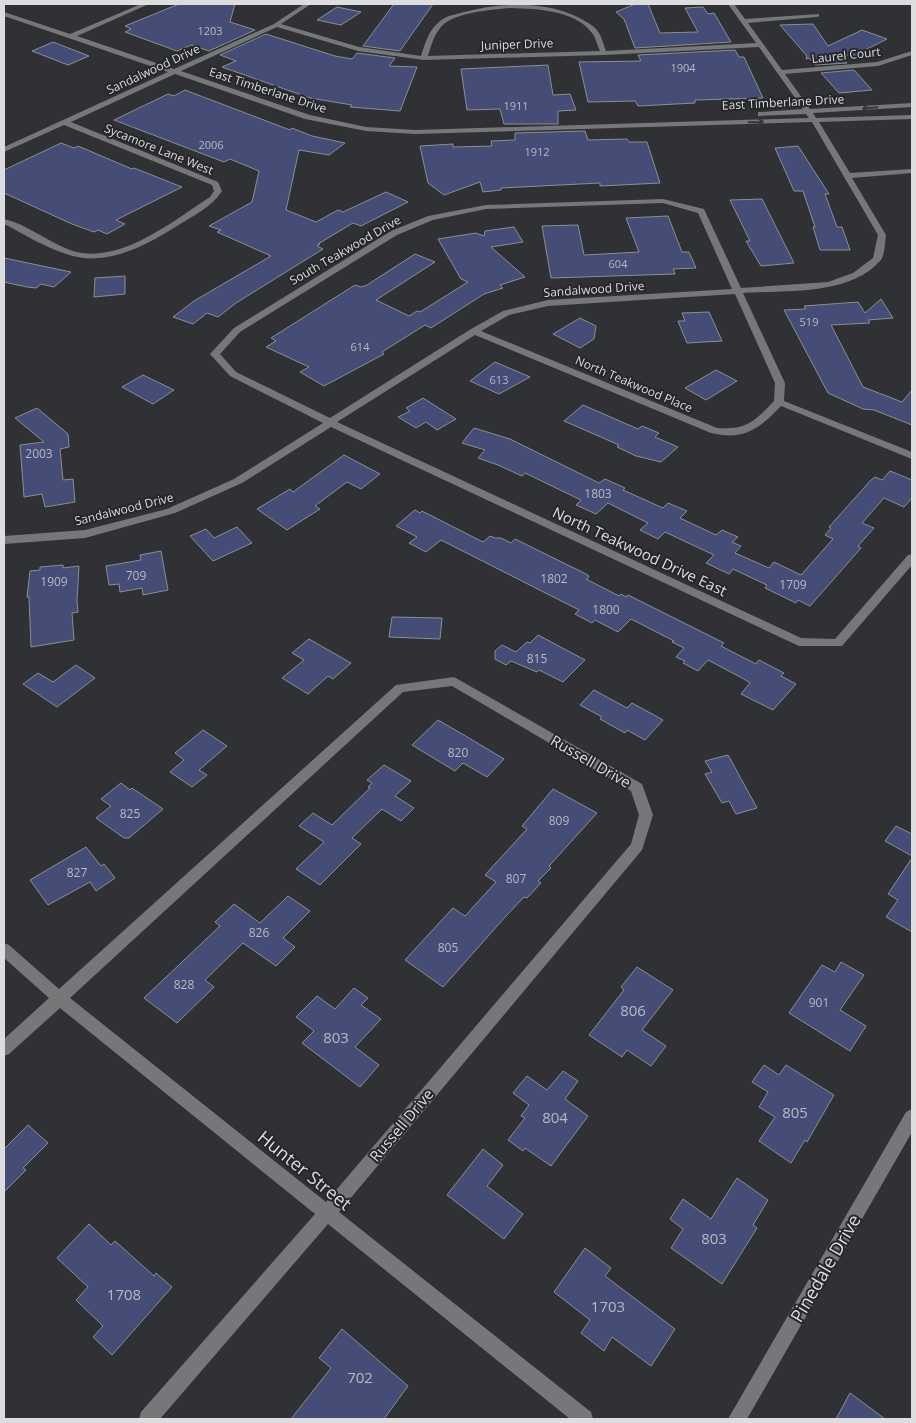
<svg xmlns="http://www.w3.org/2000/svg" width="916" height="1423" font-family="'Open Sans',sans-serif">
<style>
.building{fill:#454c75;stroke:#8d8e93}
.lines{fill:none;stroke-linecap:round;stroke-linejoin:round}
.minor{fill:#767779;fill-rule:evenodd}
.oneway{stroke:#36373b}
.labels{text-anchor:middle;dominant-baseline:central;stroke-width:4;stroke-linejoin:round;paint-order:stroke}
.far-number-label{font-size:11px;fill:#b7b9c5}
.far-street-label{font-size:12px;fill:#dddde0;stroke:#26272b}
.number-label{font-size:12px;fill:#b7b9c5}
.street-label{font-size:15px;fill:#dddde0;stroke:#26272b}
.near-number-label{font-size:15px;fill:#b7b9c5}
.near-street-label{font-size:18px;fill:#dddde0;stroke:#26272b}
</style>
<rect width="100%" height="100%" fill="#303135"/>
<!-- building -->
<path class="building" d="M179,4H235L230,22L255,30L209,51L191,45L177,51L125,32L131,29L125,26Z
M394,4H433L400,51L363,46Z
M635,4H648L660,33L698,32L685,8L703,7L708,14L714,13L731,42L635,48L624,19L616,12Z
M337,7L361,12L341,25L317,20Z
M813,24L828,46L862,30L887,39L855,55L841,56L847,63L815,65L809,58L806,59L807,56L780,25Z
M266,34L335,56L352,59L357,53L395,58L389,66L417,67L400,111L350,107L352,105L310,98L222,67L236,61L220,55Z
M53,42L89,56L68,65L32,51Z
M735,50L739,57H744L763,98L695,100V103L638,106L635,101L588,102L579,62L641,61L638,55Z
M548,65L553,95L570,94L576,110L558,111V124H504L500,109L467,110L461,69Z
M854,70L872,90L839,93L821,73Z
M185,90L290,130L292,128L312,136L345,143L329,155L299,150L286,210L316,222L338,210L343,212L386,192L408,202L361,226L353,223L318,244H320L317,246L323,249L236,303L218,317L207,313L193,324L173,317L194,301L271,256L217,232L221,230L209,226L252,202L259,171L230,159L224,162L114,120L168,94L174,96Z
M585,131L588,140L627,139L629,142H647L660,183L600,186V183L501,188V190L483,192L480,182L444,195L428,183L420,146L453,144V147L492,146L491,141L515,140V133Z
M61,143L74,148L78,146L132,169L134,168L182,187L116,220L125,224L107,234L98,230L94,232L72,224L4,193V170Z
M798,146L829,194H825L837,227H842L850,250H820L813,227H815L803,191H794L775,148Z
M762,199L794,263L761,266L746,241H750L730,200Z
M668,216L682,252H689L696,268L673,269L675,274L551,278L542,226L578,225L584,255L639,252L626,218Z
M514,227L523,242L491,247L525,277L500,285L503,288L484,294L431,328L425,325L382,352L384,354L324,386L300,372L309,367L266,347L276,341L271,338L355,285L361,287L367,285L415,254L435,262L376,300L409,316L417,311L420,312L468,282L461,279L438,239L476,233L484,236L485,231Z
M4,258L71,272L54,287L41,284L36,288L27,287L4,282Z
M125,276V294L94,297L95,278Z
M881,299L893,318L868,320L870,323L831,325L863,387L902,402L912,390V425L874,410L863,409L828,393L784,310L806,309L804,306L858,302L865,313Z
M709,312L722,341L687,343L678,321H685L682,313Z
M580,318L596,326L594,339L580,348L553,334Z
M495,362L530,377L499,394L470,381Z
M716,370L737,381L706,400L685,388Z
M143,375L174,390L153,404L122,387Z
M423,398L456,419L437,430L426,422L416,428L398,417L410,411L406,408Z
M583,405L638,429L642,426L659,433L655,437L678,447L661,462L636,456L617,447L619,445L564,421Z
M37,408L68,434L69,447L60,449L63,480L73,479L75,502L45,507L42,494L24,497L20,445L44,442L15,418Z
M474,428L510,439L599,483L605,479L625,488L623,490L663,508L668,503L687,511L680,518L716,535L722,530L738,537L732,542L741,546L735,553L769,568L774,562L801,575L833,539L825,535L831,528L829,527L871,480L875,477L882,480L890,471L912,480V498L904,507L884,498L862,523L874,528L858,546L861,548L810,606L798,600L796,603L765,588L767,585L733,569L729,574L706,563L714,555L665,532L658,539L640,530L648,523L608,503L596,514L576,505L581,500L525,473L522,476L498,465L478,458L485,450L462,443Z
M344,455L380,474L361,489L347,482L315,506L320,509L287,530L257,509L290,489L293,492Z
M415,510L420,513L422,511L483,542L490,536L495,538H501L511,543L515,539L588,575L589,577L586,579L619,596L621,594L626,597L628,595L724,643L721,646L756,664L759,660L784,673L781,676L796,684L773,710L741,694L750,683L744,679L708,660L698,671L683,663L685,661L676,657L684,648L672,642L674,641L631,619L618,632L595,620L592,623L575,614L579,610L441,540L426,552L409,543L417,537L396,526Z
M237,527L252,543L213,561L190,536L206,529L214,538Z
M161,551L168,590L143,595L142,588L120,592L119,584L109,585L106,566L141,560L140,555Z
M63,565V568L79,566L77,600L78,612L72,613L74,640L31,647L29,597H27L30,571L40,570V567Z
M392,617L442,618L440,639L389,637Z
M538,635L585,660L563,682L539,670L537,672L511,661L506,665L495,659V651L502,645L516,652L527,642L530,643Z
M309,639L351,663L333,679L328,676L308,694L282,678L304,660L292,653Z
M76,665L95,678L57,707L23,684L38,673L53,682Z
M594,690L627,708L632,703L663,720L645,740L627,730L625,733L600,719L602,717L580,705Z
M438,720L469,738L504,759L487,777L463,763L455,771L412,745Z
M203,730L227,746L199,770L207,775L192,787L170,772L184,760L175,753Z
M728,755L757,808L736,814L729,801L722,803L705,774L712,772L705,761Z
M384,765L411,781L395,796L414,808L401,821L382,809L352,838L361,844L320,885L296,869L324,842L299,826L313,813L332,825L370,788L368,787L372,783L367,780Z
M121,783L130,790L132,788L163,809L129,838H124L96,818L111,806L101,799Z
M553,789L597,813L549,866L551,868L538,881L541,883L527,898L524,897L506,916L443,987L405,960L453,908L465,916L496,882L485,875L527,829L522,826Z
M896,826L912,834V856L885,841Z
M86,847L101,866L104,864L115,878L96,891L90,882L48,905L30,880Z
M912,858V932L886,917L898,900L888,894Z
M288,896L310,911L283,938L295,947L276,966L243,943L205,980L214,987L177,1023L144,998L220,926L215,922L234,904L260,923Z
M841,962L864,975L840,1010L866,1026L850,1051L789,1013L822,965L835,972Z
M637,967L673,990L642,1030L666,1046L651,1066L627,1050L622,1057L589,1035L624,990L621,987Z
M354,988L368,998L361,1005L381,1019L355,1047L379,1065L360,1087L302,1043L314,1031L296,1017L317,996L335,1009Z
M764,1065L779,1075L786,1065L834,1095L807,1142L805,1140L791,1163L759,1141L775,1117L759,1107L768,1092L752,1082Z
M563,1071L578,1081L565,1099L588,1116L551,1166L525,1148L523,1151L508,1140L525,1118L521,1116L529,1105L513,1093L527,1076L547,1090Z
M28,1125L48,1143L23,1168L26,1170L4,1192V1149Z
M483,1149L503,1165L487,1186L523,1214L504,1239L447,1195Z
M737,1178L768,1200L753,1225L757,1228L722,1284L671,1248L683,1229L670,1219L683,1199L711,1219Z
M89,1224L111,1245L115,1241L154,1276L156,1273L172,1287L112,1355L93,1337L103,1326L76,1300L88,1287L57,1258Z
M585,1248L611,1268L605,1276L675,1329L651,1366L612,1337L604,1351L581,1333L590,1320L554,1292Z
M342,1329L408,1386L384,1419H291L331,1368L319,1358Z
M850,1393L885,1419H836Z"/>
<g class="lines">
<!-- minor -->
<path class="minor" d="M141,4H149L77,36L174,69L274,24L304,4H311L281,24L359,47L421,56C425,43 429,30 439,22C446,15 455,15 464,12C505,1 559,0 594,27C601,33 603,43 606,51L756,43L728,4H734L745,19L819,14V16L817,17L748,23L782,70L877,62L912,51V55L878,66L785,74L810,109L912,103V107L813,113L816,118L912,115V119L819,122L850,173L912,169V173L852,178L886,235C885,242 885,256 880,261C849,296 785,290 743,293L785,383L784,401L912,452V459L781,406C760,428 744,441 711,433L475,335L337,422L801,638L835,639L908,555L912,554V565L842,646H799L331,427L242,483L175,513L85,538L4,544V536L85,530L167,509L234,479L323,423L230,376L210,354L234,328L391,231L428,216L486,205L663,199L704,209L741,288L828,282L853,273L873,258L878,235L812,122L415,134L366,131L305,119L175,74L71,122L218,182L222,191C212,207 193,216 177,226C145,246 105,268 66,254C44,247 24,234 4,224V219C27,224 48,242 70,250C117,267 173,221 210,197L214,191L212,185L64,125L4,152V147L168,72L4,16V12L70,34ZM511,8C537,9 575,10 592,33C596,38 597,45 600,51L428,56C431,46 434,35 441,27C454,12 492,10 511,8ZM277,27L358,51L424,60L604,55L759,47L803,109L761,112H758V116L806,114L809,118L415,130L366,127L310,115L181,71ZM663,203L698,213L732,289L548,300L503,311L471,329L330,418L236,372L220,354L240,332L397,235L433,220L486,209ZM735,294L775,383L774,401C754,422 747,430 717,428L481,331L509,315L548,306Z
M454,677L642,784L653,815L642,850L339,1212L591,1412L593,1419H570L328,1224L160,1419H139L141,1412L315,1214L60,1008L9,1054L4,1056V1039L49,998L4,958V943L9,945L59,989L396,685ZM452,686L631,791L639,815L631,844L326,1202L70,998L403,692Z
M912,1109V1132L747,1419H728L906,1112Z"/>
</g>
<!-- one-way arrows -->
<defs><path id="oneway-shaft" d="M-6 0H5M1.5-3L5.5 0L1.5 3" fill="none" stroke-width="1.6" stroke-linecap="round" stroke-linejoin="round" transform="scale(1.25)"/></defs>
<g class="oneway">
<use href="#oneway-shaft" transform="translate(870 108) rotate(175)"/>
<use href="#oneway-shaft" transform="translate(756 122) rotate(-1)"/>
</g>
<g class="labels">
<!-- far-number labels -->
<g class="far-number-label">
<text x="210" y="30">1203</text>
<text x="683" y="67">1904</text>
<text x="516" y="105">1911</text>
<text x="211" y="144">2006</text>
<text x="537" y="151">1912</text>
<text x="618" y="263">604</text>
<text x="809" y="321">519</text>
<text x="360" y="346">614</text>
<text x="499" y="379">613</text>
</g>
<!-- far-street labels -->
<g class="far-street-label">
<text transform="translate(517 44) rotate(-2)">Juniper Drive</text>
<text transform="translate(846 55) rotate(-6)">Laurel Court</text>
<text transform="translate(153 69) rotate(-25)">Sandalwood Drive</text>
<text transform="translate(268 90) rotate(18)">East Timberlane Drive</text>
<text transform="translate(783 102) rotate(-3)">East Timberlane Drive</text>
<text transform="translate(159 149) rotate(22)">Sycamore Lane West</text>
<text transform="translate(345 250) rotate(-30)">South Teakwood Drive</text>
<text transform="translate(594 289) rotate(-4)">Sandalwood Drive</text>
<text transform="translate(634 384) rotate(23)">North Teakwood Place</text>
<text transform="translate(124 509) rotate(-14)">Sandalwood Drive</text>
</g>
<!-- number labels -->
<g class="number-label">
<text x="39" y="453">2003</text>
<text x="598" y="493">1803</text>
<text x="136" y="575">709</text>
<text x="554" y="578">1802</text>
<text x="54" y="581">1909</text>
<text x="793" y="584">1709</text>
<text x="606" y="609">1800</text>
<text x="537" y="658">815</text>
<text x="458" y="752">820</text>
<text x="130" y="813">825</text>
<text x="559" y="820">809</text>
<text x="77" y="872">827</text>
<text x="516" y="878">807</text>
<text x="259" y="932">826</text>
<text x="448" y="947">805</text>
<text x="184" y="984">828</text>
<text x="819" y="1002">901</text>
</g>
<!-- street labels -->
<g class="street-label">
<text transform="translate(640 551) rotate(25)">North Teakwood Drive East</text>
<text transform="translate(591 761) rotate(30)">Russell Drive</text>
<text transform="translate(401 1125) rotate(-50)">Russell Drive</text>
</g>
<!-- near-number labels -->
<g class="near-number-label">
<text x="633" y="1010">806</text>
<text x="336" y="1037">803</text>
<text x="795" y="1112">805</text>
<text x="555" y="1117">804</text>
<text x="714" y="1238">803</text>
<text x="124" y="1294">1708</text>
<text x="608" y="1306">1703</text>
<text x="360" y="1377">702</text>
</g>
<!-- near-street labels -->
<g class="near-street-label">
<text transform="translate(305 1170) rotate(39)">Hunter Street</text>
<text transform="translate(825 1268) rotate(-60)">Pinedale Drive</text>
</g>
</g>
<!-- border -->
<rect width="916" height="1423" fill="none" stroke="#dddde0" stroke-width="10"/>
</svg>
